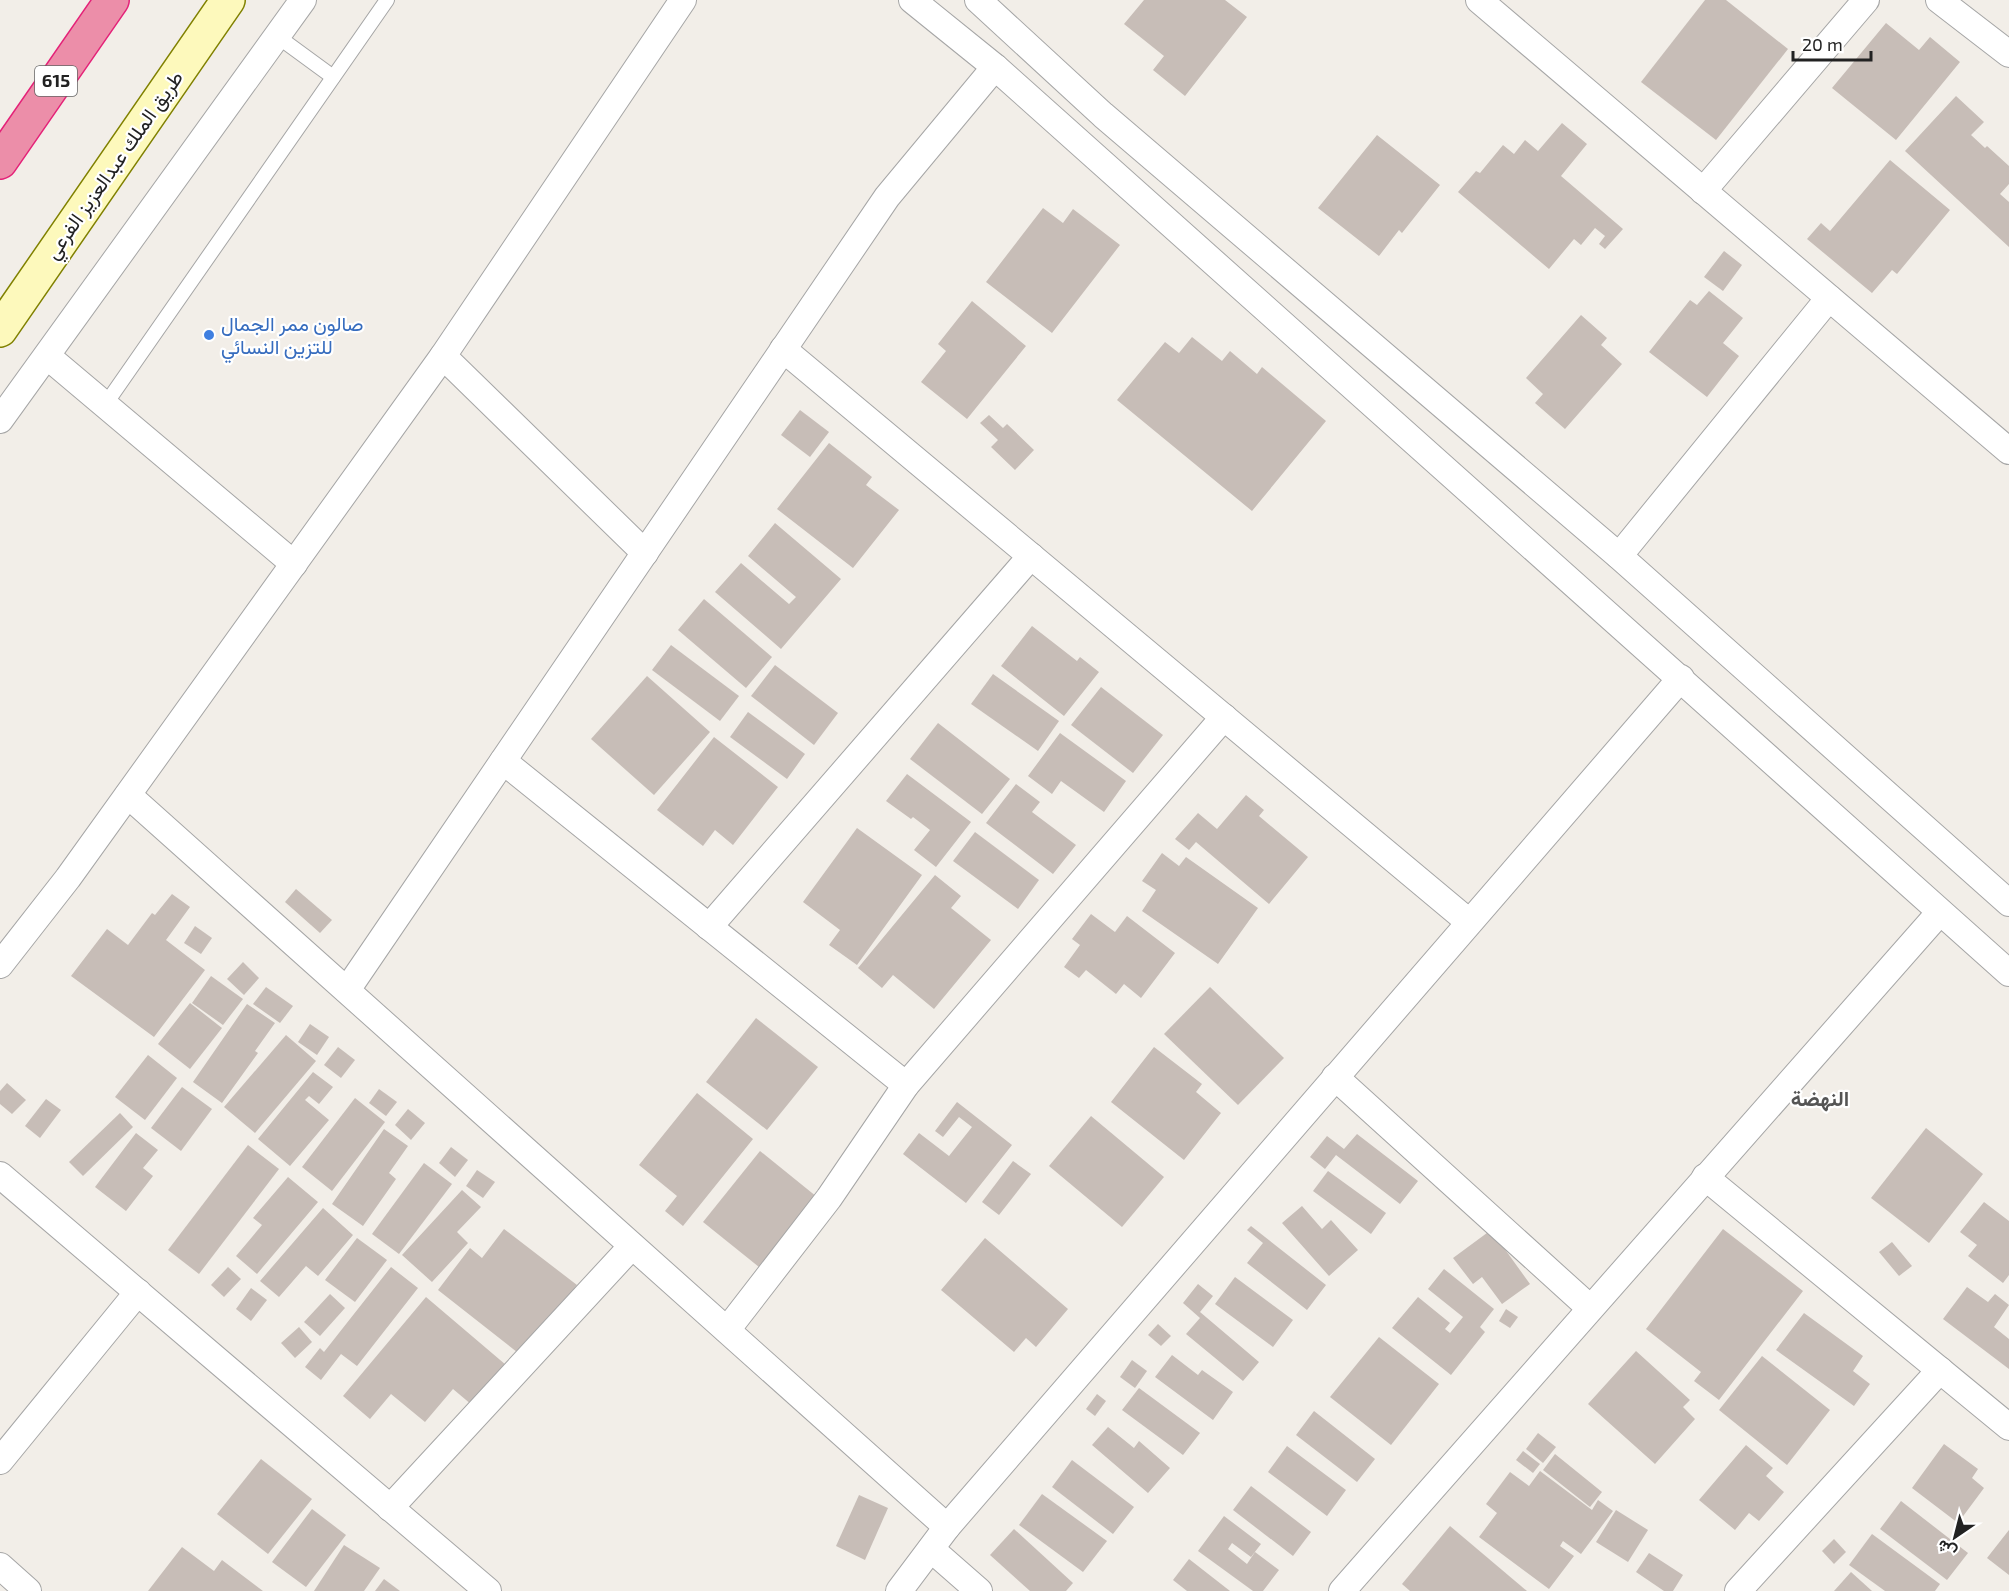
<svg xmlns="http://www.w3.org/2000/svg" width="2009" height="1591" viewBox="0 0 2009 1591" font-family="'Exo 2',Vazirmatn,sans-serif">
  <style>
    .building { fill: #c7bdb7 }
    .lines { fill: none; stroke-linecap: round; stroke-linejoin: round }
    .lane-casing { stroke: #a6a6a6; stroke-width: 16 }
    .street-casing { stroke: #a6a6a6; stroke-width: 28 }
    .secondary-casing { stroke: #808100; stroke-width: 36 }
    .highway-casing { stroke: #e42278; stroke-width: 36 }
    .lane { stroke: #fff; stroke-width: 14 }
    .street { stroke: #fff; stroke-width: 26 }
    .secondary { stroke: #fdf9bc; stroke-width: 33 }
    .highway { stroke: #ec8ea9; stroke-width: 33 }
    .shop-dot { fill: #3f7fe0; stroke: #fff; stroke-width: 2 }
    .labels { text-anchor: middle; stroke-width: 4.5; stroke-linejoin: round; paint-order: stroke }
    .shield { fill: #fff; stroke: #646464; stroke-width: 1.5 }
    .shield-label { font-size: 18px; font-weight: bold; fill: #222 }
    .street-label { font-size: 20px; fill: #222; stroke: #fff }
    .shop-label { font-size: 20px; fill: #366cbe; stroke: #fff; text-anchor: start }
    .neighbourhood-label { font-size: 21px; font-weight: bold; fill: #555; stroke: #fff }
  </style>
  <rect width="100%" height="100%" fill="#f2eee8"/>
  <g class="building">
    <path d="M1144,0h81l22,17 -62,79 -32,-26 11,-14 -40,-32z"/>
    <path d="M1705,0h21l62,49 -72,91 -75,-58z"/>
    <path d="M1886,23l33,27 11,-13 30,25 -64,78 -64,-52z"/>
    <path d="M1956,96l28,26 -13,13 14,13 2,-2 22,20v18l-9,10 9,8v45l-104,-96z"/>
    <path d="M1562,123l25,21 -26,32 62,53 -18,20 -6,-5 6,-8 -10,-8 -14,17 -7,-6 -25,30 -91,-77 18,-21 4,2 23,-28 11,9 11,-14 13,11z"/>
    <path d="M1377,135l63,50 -38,48 -3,-3 -20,26 -61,-48z"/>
    <path d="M1890,160l60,50 -53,64 -5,-4 -20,23 -65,-54 14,-16 9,8z"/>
    <path d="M1043,208l20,15 10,-14 47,36 -68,88 -66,-51z"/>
    <path d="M1724,251l18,14 -19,26 -19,-14z"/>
    <path d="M1709,291l34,27 -20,25 16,13 -32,41 -58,-45 41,-52 7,5z"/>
    <path d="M972,301l54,45 -59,73 -46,-37 25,-31 -8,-7z"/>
    <path d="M1581,315l26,23 -6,7 21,19 -57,65 -30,-26 8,-9 -17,-16z"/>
    <path d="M1192,337l30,24 8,-10 27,23 5,-7 64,54 -74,90 -135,-111 48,-58 14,11z"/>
    <path d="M800,410l29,22 -19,25 -29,-22z"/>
    <path d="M989,415l14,13 4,-4 27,26 -19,20 -24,-23 7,-7 -18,-17z"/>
    <path d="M829,443l43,34 -6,8 33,25 -46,58 -76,-59z"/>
    <path d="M775,523l66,56 -60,70 -66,-57 26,-29 48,41 7,-7 -48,-41z"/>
    <path d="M704,599l68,58 -26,31 -68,-58z"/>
    <path d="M1032,626l45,35 3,-4 19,15 -35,44 -63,-50z"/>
    <path d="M671,645l68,51 -19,25 -68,-51z"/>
    <path d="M775,665l63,48 -24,32 -63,-49z"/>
    <path d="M993,674l66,47 -21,30 -67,-47z"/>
    <path d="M647,676l63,56 -56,63 -63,-56z"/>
    <path d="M1101,687l62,48 -30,38 -62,-48z"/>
    <path d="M748,712l57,42 -18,25 -57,-42z"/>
    <path d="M938,723l72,56 -28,35 -72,-55z"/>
    <path d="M1060,733l66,48 -22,31 -43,-31 -9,13 -24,-18z"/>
    <path d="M714,737l64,50 -45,58 -18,-15 -12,16 -46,-36z"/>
    <path d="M907,774l64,48 -35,45 -22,-17 16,-20 -17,-13 -2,2 -25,-18z"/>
    <path d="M1016,784l24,18 -8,10 44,33 -23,29 -67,-51z"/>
    <path d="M1246,795l18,15 -5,6 49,41 -39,47 -73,-62 -7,8 -14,-11 23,-26 19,16z"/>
    <path d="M857,828l65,47 -65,90 -28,-20 11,-15 -37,-28z"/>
    <path d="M975,832l64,48 -21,29 -65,-48z"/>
    <path d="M1162,853l17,13 7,-9 72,51 -40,56 -76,-53 14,-21 -14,-9z"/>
    <path d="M935,875l26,21 -10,12 40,32 -57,69 -41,-34 -11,13 -24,-20z"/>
    <path d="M296,889l36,31 -12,13 -35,-31z"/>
    <path d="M172,894l18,13 -24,33 39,30 -51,67 -83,-61 36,-47 21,16 24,-32 3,2z"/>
    <path d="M1091,914l24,18 12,-16 48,37 -34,45 -17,-14 -8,10 -30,-24 -7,8 -15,-11 16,-22 -8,-6z"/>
    <path d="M195,926l17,12 -11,16 -17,-11z"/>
    <path d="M243,962l16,16 -15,17 -17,-16z"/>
    <path d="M211,976l32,23 -20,26 -31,-22z"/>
    <path d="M266,987l27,19 -13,17 -27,-19z"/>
    <path d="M1210,987l74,71 -46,47 -74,-71z"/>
    <path d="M190,1003l32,25 -32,41 -32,-25z"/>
    <path d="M247,1004l28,19 -20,28 3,2 -36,50 -29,-21z"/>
    <path d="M756,1018l62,49 -51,63 -61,-48z"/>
    <path d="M310,1024l19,13 -12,18 -19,-13z"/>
    <path d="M286,1035l30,26 -61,72 -31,-26z"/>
    <path d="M338,1047l17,13 -14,18 -17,-13z"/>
    <path d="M1154,1047l48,37 -6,8 25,21 -37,47 -73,-58z"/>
    <path d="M148,1055l29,23 -32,42 -30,-23z"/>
    <path d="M313,1072l20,15 -14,17 -10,-8 -4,4 24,20 -39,46 -32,-27z"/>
    <path d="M7,1083l19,17 -14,14 -12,-10v-13z"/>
    <path d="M182,1087l30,22 -31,42 -30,-23z"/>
    <path d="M379,1089l18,13 -11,14 -17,-13z"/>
    <path d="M697,1093l56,46 -70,87 -18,-15 12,-15 -38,-31z"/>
    <path d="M355,1098l30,24 -53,69 -30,-24z"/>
    <path d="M46,1099l15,11 -21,28 -15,-12z"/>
    <path d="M957,1102l55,43 -46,58 -63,-49 16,-21 30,23 23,-29 -13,-10 -16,20 -8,-6z"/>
    <path d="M408,1109l17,14 -14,17 -16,-15z"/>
    <path d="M120,1113l13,14 -50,49 -14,-14z"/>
    <path d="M1091,1116l73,61 -42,50 -73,-61z"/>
    <path d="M1926,1128l57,46 -54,69 -58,-45z"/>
    <path d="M384,1129l24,17 -19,27 7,6 -33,47 -31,-22z"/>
    <path d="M136,1133l22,17 -15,18 10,8 -27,35 -31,-24z"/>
    <path d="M1357,1134l61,47 -18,23 -64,-49 -11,14 -15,-12 17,-21 17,13z"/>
    <path d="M248,1145l31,24 -80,105 -31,-24z"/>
    <path d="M451,1147l17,13 -13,17 -16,-14z"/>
    <path d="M760,1151l57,46 -58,70 -56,-45z"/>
    <path d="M1013,1161l18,13 -32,41 -17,-13z"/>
    <path d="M424,1163l28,21 -53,70 -27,-20z"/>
    <path d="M477,1170l18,12 -12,16 -17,-12z"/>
    <path d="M1328,1171l58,42 -15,21 -58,-43z"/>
    <path d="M288,1177l30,25 -61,72 -21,-18 26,-31 -9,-7z"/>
    <path d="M462,1190l19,17 -24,25 11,11 -36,39 -30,-27z"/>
    <path d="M1984,1202l25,19v54l-6,8 -35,-27 9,-11 -17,-13z"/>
    <path d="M1302,1206l20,23 9,-9 27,30 -29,26 -47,-53z"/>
    <path d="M323,1208l30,27 -35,41 -12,-10 -27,31 -19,-16z"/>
    <path d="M1251,1226l75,59 -19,25 -60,-47 16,-20 -16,-13z"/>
    <path d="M504,1229l73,56 -55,71 -84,-66 32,-42 12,10z"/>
    <path d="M1723,1229l80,62 -84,109 -25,-19 7,-9 -55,-43z"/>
    <path d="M1491,1230l39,54 -28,20 -20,-27 -9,7 -20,-26z"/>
    <path d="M357,1238l30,22 -32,42 -30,-22z"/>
    <path d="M985,1238l83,71 -32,38 -10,-9 -12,14 -73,-62z"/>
    <path d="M1892,1242l20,24 -13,10 -20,-24z"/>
    <path d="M228,1267l13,12 -17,18 -13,-12z"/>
    <path d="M391,1267l27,21 -61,78 -16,-12 -20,26 -16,-13 15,-19 4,4z"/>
    <path d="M1444,1269l50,40 -14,18 5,5 -34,43 -59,-47 26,-31 32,26 -5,6 5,4 13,-16 -35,-28z"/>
    <path d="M1235,1277l58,43 -20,27 -58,-43z"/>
    <path d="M1198,1284l15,12 -13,16 59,50 -16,19 -57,-47 14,-16 -17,-15z"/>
    <path d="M1967,1287l21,15 7,-8 14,11 -15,22 15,12v30l-66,-50z"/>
    <path d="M251,1288l16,12 -16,21 -15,-12z"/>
    <path d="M330,1294l15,14 -25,28 -16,-14z"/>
    <path d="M426,1297l80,68 -34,40 -19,-16 -28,33 -34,-28 -21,25 -27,-23z"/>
    <path d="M1506,1309l12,8 -8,11 -11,-7z"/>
    <path d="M1804,1313l59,43 -10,15 17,13 -16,22 -78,-56z"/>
    <path d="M1158,1324l13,12 -10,10 -13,-11z"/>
    <path d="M299,1327l13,15 -17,16 -14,-15z"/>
    <path d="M1379,1337l60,47 -48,61 -61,-48z"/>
    <path d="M1636,1351l54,49 -7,7 12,12 -40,45 -67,-60z"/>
    <path d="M1172,1355l26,20 4,-5 31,22 -20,28 -58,-43z"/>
    <path d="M1762,1356l68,54 -43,55 -68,-55z"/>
    <path d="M1132,1360l15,11 -12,17 -15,-11z"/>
    <path d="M1139,1388l61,45 -17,22 -61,-45z"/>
    <path d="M1097,1394l9,7 -11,15 -9,-7z"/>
    <path d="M1314,1411l61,48 -18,23 -61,-47z"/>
    <path d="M1108,1427l26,21 5,-7 31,27 -22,25 -56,-48z"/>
    <path d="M1538,1433l18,14 -13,16 -17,-14z"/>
    <path d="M1944,1444l34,25 -6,9 12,10 -26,35 -46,-35z"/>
    <path d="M1746,1445l27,23 -7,8 18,16 -25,29 -10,-8 -14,17 -36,-30z"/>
    <path d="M1287,1446l59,44 -19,26 -59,-44z"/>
    <path d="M1523,1451l17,13 -7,9 -17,-13z"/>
    <path d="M1555,1454l47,38 -12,15 -47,-37z"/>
    <path d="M261,1459l51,40 -44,55 -51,-40z"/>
    <path d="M1072,1460l62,47 -21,27 -61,-47z"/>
    <path d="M1540,1471l52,39 6,-10 15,11 -32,43 -18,-13 -3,5 14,10 -25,33 -70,-52 18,-24 -11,-9 24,-32 19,14z"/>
    <path d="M1251,1486l60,46 -18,24 -60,-46z"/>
    <path d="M1042,1494l65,47 -24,31 -64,-47z"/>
    <path d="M859,1495l29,13 -23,52 -29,-14z"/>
    <path d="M1901,1501l67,52 -21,27 -67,-51z"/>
    <path d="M312,1509l34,26 -40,52 -34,-25z"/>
    <path d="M1616,1510l32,20 -20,32 -32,-20z"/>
    <path d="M1224,1516l37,28 -10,13 -19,-14 -4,6 19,15 8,-12 24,18 -16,21h-10l-55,-40z"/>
    <path d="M1450,1526l77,65h-117l-8,-7z"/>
    <path d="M1014,1529l59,54 -7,8h-36l-40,-36z"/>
    <path d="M2009,1530v45l-22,-17z"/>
    <path d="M1872,1534l68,50 -5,7h-50l-36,-26z"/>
    <path d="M1834,1539l12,13 -12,12 -12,-13z"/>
    <path d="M344,1545l36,23 -16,23h-50z"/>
    <path d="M182,1547l32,24 8,-11 41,31h-115z"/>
    <path d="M1649,1553l34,22 -10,16h-9l-28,-19z"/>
    <path d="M1189,1559l41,32h-43l-14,-11z"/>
    <path d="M1851,1572l21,19h-38z"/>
    <path d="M384,1579l16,12h-25z"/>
  </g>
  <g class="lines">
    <g class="lane-casing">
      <g id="lane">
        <path d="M277,36l56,41"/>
        <path d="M105,405l282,-405"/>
      </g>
    </g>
    <g class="street-casing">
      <g id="street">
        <path d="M912,0l83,67 1014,906"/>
        <path d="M978,0l125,115 516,441 390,347"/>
        <path d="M1479,0l530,451"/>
        <path d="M1939,0l70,54"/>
        <path d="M1703,191l163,-191"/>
        <path d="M783,349l686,573"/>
        <path d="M47,356l247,208"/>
        <path d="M443,356l202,197"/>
        <path d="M0,420l303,-420"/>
        <path d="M1619,556l210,-258"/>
        <path d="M503,761l403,324"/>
        <path d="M128,795l819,732"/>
        <path d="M709,927l322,-371"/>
        <path d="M0,965l68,-87 375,-522 240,-356"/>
        <path d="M347,990l540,-793 108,-130"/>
        <path d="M1335,1077l255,231"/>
        <path d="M0,1175l488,416"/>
        <path d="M1705,1177l304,250"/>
        <path d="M727,1330l102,-132 77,-113 318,-368"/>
        <path d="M0,1461l138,-169"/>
        <path d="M390,1508l242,-262"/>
        <path d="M931,1549l48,42"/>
        <path d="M0,1566l28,25"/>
        <path d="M899,1591l48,-64 734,-849"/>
        <path d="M1342,1591l598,-679"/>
        <path d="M1738,1591l202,-221"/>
      </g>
    </g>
    <g class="secondary-casing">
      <path id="secondary" d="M0,330l228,-330"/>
    </g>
    <g class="highway-casing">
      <path id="highway" d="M0,162l112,-162"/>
    </g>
    <use href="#lane" class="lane"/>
    <use href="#street" class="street"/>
    <use href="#secondary" class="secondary"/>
    <use href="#highway" class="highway"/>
  </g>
  <circle class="shop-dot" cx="209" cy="335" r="6"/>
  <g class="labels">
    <rect class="shield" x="35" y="66" width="42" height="30" rx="4.5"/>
    <g class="shield-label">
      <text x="56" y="87">615</text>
    </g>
    <g class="street-label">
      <text transform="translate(114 165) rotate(-55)" y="7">طريق الملك عبدالعزيز الفرعي</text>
    </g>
    <g class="shop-label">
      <text x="221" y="331">صالون ممر الجمال<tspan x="221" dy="23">للتزين النسائي</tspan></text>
    </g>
    <g class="neighbourhood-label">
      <text x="1820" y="1106">النهضة</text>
    </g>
  </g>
  <g transform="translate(1955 1537) rotate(215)" stroke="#ffffff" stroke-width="4.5" paint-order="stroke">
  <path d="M0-4.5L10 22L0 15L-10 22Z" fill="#222222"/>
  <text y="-9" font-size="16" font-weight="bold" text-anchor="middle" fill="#222222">ش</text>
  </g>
  <path d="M1793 51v9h78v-9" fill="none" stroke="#222222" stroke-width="3"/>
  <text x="1802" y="51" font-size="18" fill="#222222" stroke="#ffffff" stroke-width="4.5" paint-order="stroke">20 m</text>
</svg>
